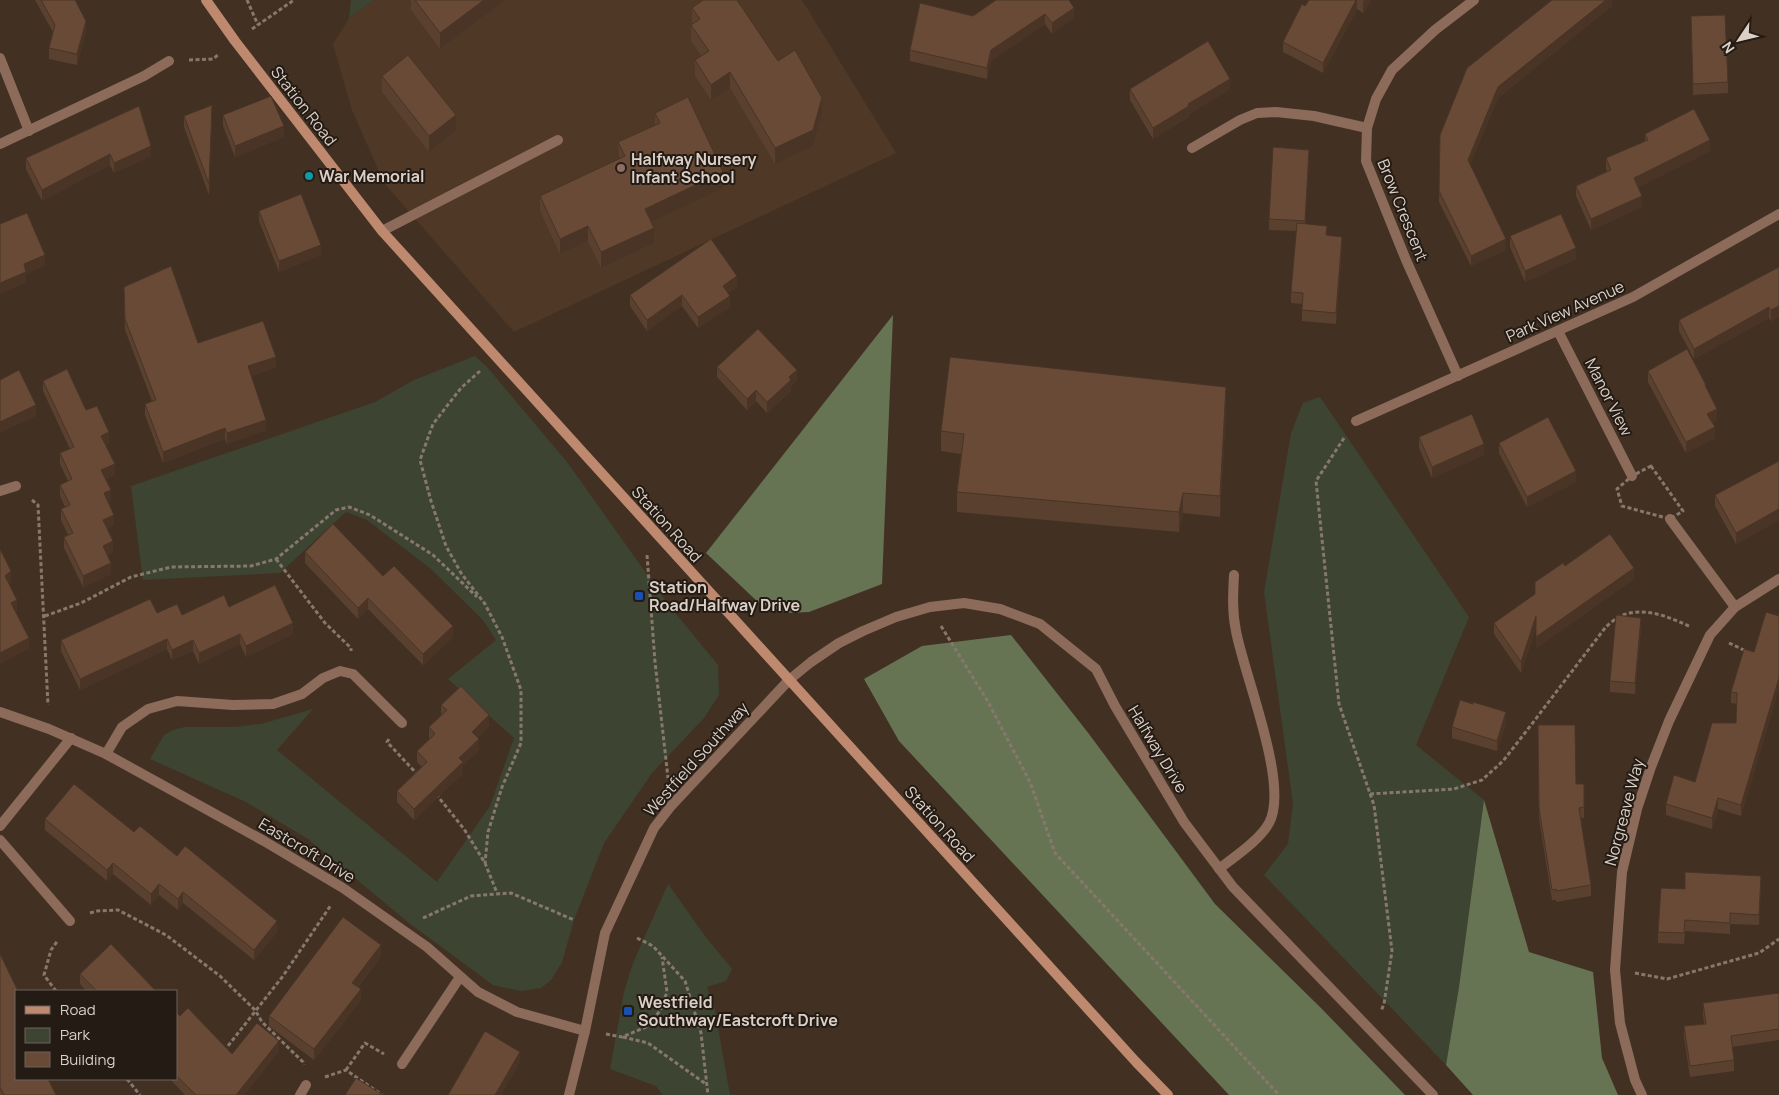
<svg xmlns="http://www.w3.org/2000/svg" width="1779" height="1095" viewBox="0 0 1779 1095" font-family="Manrope,sans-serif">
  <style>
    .built { fill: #4f3825 }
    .green { fill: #3d4432 }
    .forest { fill: #677453 }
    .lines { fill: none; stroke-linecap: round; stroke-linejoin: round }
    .path { stroke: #87786d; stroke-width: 3; stroke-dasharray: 4 2.5; stroke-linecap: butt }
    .service { stroke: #8d6b5a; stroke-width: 10 }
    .minor { stroke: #8d6b5a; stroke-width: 10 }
    .secondary { stroke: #be896e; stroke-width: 10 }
    .wall { fill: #59402f }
    .shaded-wall { fill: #493426 }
    .building { fill: #684a37; stroke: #493426 }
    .education-dot { fill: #8d6e63; stroke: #231b14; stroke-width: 2 }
    .culture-dot { fill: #0f9aa8; stroke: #231b14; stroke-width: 2 }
    .transit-dot { fill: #1a4fb4; stroke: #231b14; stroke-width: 2 }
    .labels { text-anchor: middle; stroke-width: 4; stroke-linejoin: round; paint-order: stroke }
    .street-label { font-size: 16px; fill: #dbd0c7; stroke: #231b14 }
    .poi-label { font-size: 16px; font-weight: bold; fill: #dbd0c7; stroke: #231b14; text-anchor: start }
  </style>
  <rect width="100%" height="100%" fill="#423123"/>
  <path class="built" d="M374,0h428l94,153 -382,179 -130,-149 -32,-73 -19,-66 16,-26z"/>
  <g class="green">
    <path d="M351,0h23l-25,18z"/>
    <path d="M475,356l12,11 80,95 101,142 50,61 1,30 -15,23 -52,55 -48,70 -30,77 -12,42 -11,18 -10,8 -20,3 -28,-6 -84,-62 -101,-84 -62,-37 -96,-43 14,-24 9,-5 12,-3h50l26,-3 52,-15 -36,41 160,132 53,-76 24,-68 -66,-59 48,-39 -13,-20 -52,-51 -64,-49 -21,-8 -66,61 -137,7 -12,-94 244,-84 39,-22z"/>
    <path d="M1320,397l149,220 -53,128 68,55 -25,187 -13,78 -182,-190 24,-31 5,-40 -29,-212 27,-159 12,-30z"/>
    <path d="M668,884l37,52 27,33 -6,12 -19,6 7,18 16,90h-67l-7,-9 -46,-17 14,-77 9,-29z"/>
  </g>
  <g class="forest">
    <path d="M893,315l-11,269 -73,28 -22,1 -28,-10 -53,-50z"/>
    <path d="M1011,635l78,99 126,170 107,105 83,86h-176l-330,-354 -35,-62 58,-33z"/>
    <path d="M1484,800l45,152 64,20 9,86 16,37h-145l-27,-30 13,-78z"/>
  </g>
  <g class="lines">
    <g class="path">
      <path d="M247,0l11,25"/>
      <path d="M252,29l42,-29"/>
      <path d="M189,60l24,-1 6,-5"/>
      <path d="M480,371l-19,17 -28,36 -13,36 11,41 15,45 15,27 24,31 17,33 19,53v53l-19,44 -14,45 -3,31"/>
      <path d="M1344,438l-28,43 23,223 35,101 18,146 -8,53 -3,7"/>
      <path d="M1651,466l32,45 -13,8 -48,-13 -5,-17 15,-13z"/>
      <path d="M32,500l6,5 10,200"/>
      <path d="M647,555l8,107 13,116"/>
      <path d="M276,559l49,64 26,25v3"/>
      <path d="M45,616l36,-13 50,-26 40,-10 80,-1 25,-7 60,-49 13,-3 21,8 63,40 44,42"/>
      <path d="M941,626l46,74 43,82 25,71 224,242"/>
      <path d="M1729,643l17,8"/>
      <path d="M389,739l-2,3 31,33"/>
      <path d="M436,794l28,35 21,34 12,30"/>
      <path d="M1370,794l84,-5 28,-9 21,-19 25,-32 77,-101c4,-4 10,-9 15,-12 25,-10 49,1 71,11"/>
      <path d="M90,913l7,-2 21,-1 48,25 54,41 35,34 7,12 41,40 1,3"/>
      <path d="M423,918l48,-22 40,-3 63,27"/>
      <path d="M637,938l16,8 32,35 16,52 7,62"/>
      <path d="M1635,973l32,6 92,-26 20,-14"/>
      <path d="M56,991l-12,-16 7,-25 7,-10"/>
      <path d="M606,1034l16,3 24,-10 14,-16 7,-19 -5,-35"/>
      <path d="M623,1037l25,6 58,41"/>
      <path d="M224,1051l59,-75 48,-71"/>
      <path d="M346,1070l19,-27 19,11"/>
      <path d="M325,1077l21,-7 36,25"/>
      <path d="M127,1079l13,16"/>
    </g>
    <g class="service">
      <path d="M0,58l29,73"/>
      <path d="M1192,148l48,-28 17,-7 19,-1 38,4 53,12"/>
      <path d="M382,231l176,-91"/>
      <path d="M1670,519l65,88"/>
      <path d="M1219,869c15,-12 41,-29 50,-46 21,-38 -25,-148 -33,-192 -4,-19 -3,-37 -2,-56"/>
      <path d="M402,1064l58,-87"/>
    </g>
    <g class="minor">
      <path d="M0,144l144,-68 25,-15"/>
      <path d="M1558,331l74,145"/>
      <path d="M1458,376l-52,-116 -40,-99 1,-33 9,-29 16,-29 43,-40 39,-30"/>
      <path d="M1356,421l277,-124 146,-83"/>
      <path d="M0,491l16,-5"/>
      <path d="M0,712l49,17 57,25 158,87 79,47 84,59 51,45 39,20 68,19"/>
      <path d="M106,754l16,-27 26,-18 29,-8 56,4 40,-1 29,-10 21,-16 17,-7 13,3 49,49"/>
      <path d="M0,826l71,-88"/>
      <path d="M0,840l70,81"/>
      <path d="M300,1095l6,-10"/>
      <path d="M569,1095l16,-64 20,-98 49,-105 17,-22 118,-126 22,-18 28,-19 24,-12 33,-14 34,-10 34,-4 36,6 40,15 56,45 19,37 69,116 49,65 200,208"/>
      <path d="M1642,1095l-7,-15 -15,-57 -5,-53 7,-98 15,-63 14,-42 18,-46 41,-86 25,-28 44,-28"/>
    </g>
    <path class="secondary" d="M206,0l29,41 147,190 754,831 32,33"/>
  </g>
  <g class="wall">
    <path d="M35,0h40l11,32 -9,33 -28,-6v-11l4,-16z"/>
    <path d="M411,0h94l-65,49 -29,-39z"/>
    <path d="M996,0l78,18 -22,16 -7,-10 -54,37 -4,18 -77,-18v-11l63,-34z"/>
    <path d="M1309,0h62l-8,13 -6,-4 -34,64 -40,-21v-10z"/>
    <path d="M1612,0v6l-114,92 -28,67 36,85 -35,16 -32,-64 1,-67z"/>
    <path d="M692,8l86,53 44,53 -9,32 -38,18 -45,-76 -19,12 -16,-24v-16l6,-4 -10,-15v-16l1,-1z"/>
    <path d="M1691,27l37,55v11l-35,2z"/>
    <path d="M382,76l74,55 -27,21 -47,-60z"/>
    <path d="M1130,89h100l-41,25v3l-36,22 -23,-39z"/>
    <path d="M139,106l12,50 -37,17 -4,-8 -68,36 -16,-32v-11z"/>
    <path d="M655,113l68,75 -72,34 3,21 -53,25 -13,-27 -28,13 -20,-43v-15l79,-37 -1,-17 37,-17z"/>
    <path d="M212,115l-3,80 -25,-68v-11z"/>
    <path d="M223,115l61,22 -49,20 -12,-31z"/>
    <path d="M1645,134l65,17 -72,36 4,20 -51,23 -15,-34v-10l31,-15 -1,-2v-11l39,-17z"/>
    <path d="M1309,160l-4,64 22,11 15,12 -6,77 -34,-3v-17l-11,-1v-11l6,-61 -28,-1v-11z"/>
    <path d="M259,211l62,44 -42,17 -20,-51z"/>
    <path d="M1510,236l66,23 -51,23 -15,-35z"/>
    <path d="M1779,267v50l-8,4 -2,-3 -75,41 -15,-28v-11z"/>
    <path d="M124,287l74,56 78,24 -25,9 15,54 -39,14 -2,-5 -62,24 -18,-48v-11l7,-3 -27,-71z"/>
    <path d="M737,287l-9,6 2,14 -32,21 -16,-22 -35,25 -17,-25v-11z"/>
    <path d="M717,367l80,14 -6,5v5l-24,22 -11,-12 -9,9 -30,-33z"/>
    <path d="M1648,371l58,17 11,32 -5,2 3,16 -29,15 -38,-71z"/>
    <path d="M43,381l43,29 23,33 -4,2 10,30 -10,4 6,22 -3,1 6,23 -7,4 6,23 -6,3 4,19 -28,13 -19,-39v-11l4,-2 -7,-15v-11l4,-2 -5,-11v-11l8,-4 -8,-17v-11l10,-4 -27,-58z"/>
    <path d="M1226,407l-6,110 -37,-4 -4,19 -222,-20v-20l4,-38 -20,-3v-20z"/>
    <path d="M1419,437l65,18 -52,23 -13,-30z"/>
    <path d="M1499,443l77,39 -49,25 -28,-54z"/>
    <path d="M1779,461v59l-43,24 -21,-38v-11z"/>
    <path d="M305,552l78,24 70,61 -30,28 -55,-56 -10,10 -53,-56z"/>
    <path d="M1565,566l69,13 -98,69v-21l-15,46 -27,-39v-11l41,-29z"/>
    <path d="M229,607l64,27 -47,23 -6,-13 -41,20 -6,-13 -21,9 -5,-11 -87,41 -19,-39v-11l96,-27 25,2z"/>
    <path d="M1779,616v72l-38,128 -23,-7 -6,20 -46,-14v-11l29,-22 41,-59 1,-19 -6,-1v-11l23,-40z"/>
    <path d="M1641,628l-6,66 -25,-2v-11z"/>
    <path d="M441,705l48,21 -12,12 2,12 -16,15v8l-49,47 -17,-18v-11l25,-24 -5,-5v-11l13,-12 -1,-1v-11l12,-11z"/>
    <path d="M1506,723l-9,28 -45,-13v-11z"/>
    <path d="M1538,725l38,59h8v34h-4l11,67v11l-35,6v-2h-4l-13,-82z"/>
    <path d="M45,819l89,13 43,24 100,76 -23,28 -71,-57 -5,7 -19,-15 -8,10 -38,-31 -6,7 -62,-51z"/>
    <path d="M1761,887l-2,38 -29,-1v10l-45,-3 -1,13 -26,-1v-11l27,-43z"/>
    <path d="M0,954l16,125 40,16h-56z"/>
    <path d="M381,956l-23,31 3,13 -47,60 -45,-34v-10z"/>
    <path d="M80,974l76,17h-70l-6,-7z"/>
    <path d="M1779,993v47l-47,7 2,13v11l-44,6 -6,-40v-11l20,-2 -1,-10v-11z"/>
    <path d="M176,1012l4,4 52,38 47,-3 -35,44h-59l-15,-16h6z"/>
  </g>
  <g class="shaded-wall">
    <path d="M484,0h21l-65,49v-16z"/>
    <path d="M1356,0h1v9l-34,64v-10z"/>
    <path d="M1364,0h7l-8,13v-11z"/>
    <path d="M1606,0h6v6l-114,92 -30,73v-11l30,-73z"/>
    <path d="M1074,8v10l-22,16v-11z"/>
    <path d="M1045,14v10l-54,37 -4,18v-11l4,-18z"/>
    <path d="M86,21v11l-9,33v-11z"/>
    <path d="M730,72v16l-19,12v-15z"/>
    <path d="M1230,79v10l-41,25v3l-36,22v-11l35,-24z"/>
    <path d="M822,98v16l-9,32 -38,18v-16z"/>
    <path d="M212,105v10l-3,80v-11z"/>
    <path d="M456,115v16l-27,21v-16z"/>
    <path d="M284,126v11l-49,20v-11z"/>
    <path d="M1710,140v11l-76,38v-11z"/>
    <path d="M151,146v10l-37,17v-10z"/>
    <path d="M1309,150v10l-4,72v-11z"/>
    <path d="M110,154v11l-68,36v-11z"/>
    <path d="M723,172v16l-78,37v-16z"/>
    <path d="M1642,196v11l-51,23v-11z"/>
    <path d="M588,226v15l-28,13v-15z"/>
    <path d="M654,228v15l-53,25v-16z"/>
    <path d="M1342,237v10l-6,77v-11z"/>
    <path d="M1506,239v11l-35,16v-10z"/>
    <path d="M321,245v10l-42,17v-11z"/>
    <path d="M1576,248v11l-51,23v-11z"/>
    <path d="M45,255v11l-19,8v9l-26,11v-11l24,-19z"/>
    <path d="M737,276v11l-14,10v-11z"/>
    <path d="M682,295v11l-35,25v-11z"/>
    <path d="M730,296v11l-32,21v-11z"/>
    <path d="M1779,306v11l-8,4v-11z"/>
    <path d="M1769,307v11l-75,41v-10z"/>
    <path d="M276,357v10l-28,10v-11z"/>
    <path d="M797,370v11l-6,5v5l-24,22v-11l22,-25z"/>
    <path d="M1226,387v20l-6,110v-21z"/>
    <path d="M756,390v11l-9,9v-11z"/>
    <path d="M36,405v11l-36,17v-11z"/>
    <path d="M1717,409v11l-10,5v-11z"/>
    <path d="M266,420v10l-39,14v-11z"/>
    <path d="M1715,427v11l-29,15v-11z"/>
    <path d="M225,428v11l-62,24v-11z"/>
    <path d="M109,432v11l-8,4v-11z"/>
    <path d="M1484,444v11l-52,23v-11z"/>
    <path d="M115,464v11l-14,6v-11z"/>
    <path d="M1576,471v11l-49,25v-10z"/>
    <path d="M111,490v11l-7,3v-11z"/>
    <path d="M1183,493v20l-4,19v-20z"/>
    <path d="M1779,509v11l-43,24v-11z"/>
    <path d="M114,515v10l-11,6v-11z"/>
    <path d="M113,541v11l-10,4v-10z"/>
    <path d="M111,563v11l-28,13v-11z"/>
    <path d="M1634,568v11l-98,69v-11z"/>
    <path d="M11,571v11l-6,5v-11z"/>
    <path d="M368,598v11l-10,10v-11z"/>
    <path d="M17,600v11l-6,3v-11z"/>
    <path d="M1536,616v11l-15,46v-11z"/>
    <path d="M1641,618v10l-6,66v-11z"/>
    <path d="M293,623v11l-47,23v-11z"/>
    <path d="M453,626v11l-30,28v-11z"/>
    <path d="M240,634v10l-41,20v-11z"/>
    <path d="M29,638v11l-29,15v-11z"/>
    <path d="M167,639v10l-87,41v-11z"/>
    <path d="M193,640v11l-21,9v-10z"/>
    <path d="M1779,678v10l-38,128v-11z"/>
    <path d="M1506,712v11l-9,28v-10z"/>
    <path d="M489,715v11l-17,17v-11z"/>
    <path d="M479,739v11l-16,15v8l-49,47v-11l45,-51z"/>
    <path d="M1718,798v11l-6,20v-11z"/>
    <path d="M113,863v11l-6,7v-11z"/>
    <path d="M1761,876v11l-2,38v-10z"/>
    <path d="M159,884v11l-8,10v-11z"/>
    <path d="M183,892v11l-5,7v-11z"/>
    <path d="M277,921v11l-23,28v-10z"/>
    <path d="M381,945v11l-29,38v-11z"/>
    <path d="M361,989v11l-47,60v-11z"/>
    <path d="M279,1041v10l-35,44h-8z"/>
    <path d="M520,1052v11l-19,32h-6z"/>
  </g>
  <g class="building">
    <path d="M41,0h34l11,21 -9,33 -28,-6 6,-23z"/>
    <path d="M415,0h69l-44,33z"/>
    <path d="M703,0h34l41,61 17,-11 27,48 -9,32 -38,18 -45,-76 -19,13 -16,-25 14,-9 -18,-26 9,-6 -8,-11z"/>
    <path d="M996,0h73l5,8 -22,15 -7,-9 -54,36 -4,18 -77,-18 10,-47 53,13z"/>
    <path d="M1309,0h47l-33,63 -40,-21 19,-38 3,2z"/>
    <path d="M1552,0h54l-108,87 -30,73 38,79 -35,17 -32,-65 1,-56 27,-67z"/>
    <path d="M1725,15l3,67 -35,2 -2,-68z"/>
    <path d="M1208,41l22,38 -42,25 1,2 -36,22 -23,-39z"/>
    <path d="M408,55l48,60 -27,21 -47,-60z"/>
    <path d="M271,96l13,30 -49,20 -12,-31z"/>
    <path d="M688,97l35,75 -78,37 9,19 -53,24 -13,-26 -28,13 -20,-43 85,-40 -7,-14 42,-19 -5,-10z"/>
    <path d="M212,105l-3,79 -25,-68z"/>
    <path d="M139,106l12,40 -37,17 -4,-9 -68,36 -16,-32z"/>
    <path d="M1694,109l16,31 -76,38 8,18 -51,23 -15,-33 35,-16 -5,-12 42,-18 -3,-6z"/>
    <path d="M1273,147l36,3 -4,71 -36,-2z"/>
    <path d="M301,194l20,51 -42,16 -20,-50z"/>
    <path d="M27,213l18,42 -21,9 2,8 -26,11v-59z"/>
    <path d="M1561,214l15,34 -51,23 -15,-35z"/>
    <path d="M1297,223l30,3 -1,9 16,2 -6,76 -34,-3 1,-17 -12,-1z"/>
    <path d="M711,239l26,37 -14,10 7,10 -32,21 -16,-22 -35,25 -17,-25z"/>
    <path d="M171,266l27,77 65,-22 13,36 -28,9 18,54 -39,13 -2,-5 -62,24 -18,-48 11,-4 -31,-81 -1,-32z"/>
    <path d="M1779,267v39l-8,4 -2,-3 -75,42 -15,-29z"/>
    <path d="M758,329l39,41 -8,7 2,3 -24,22 -11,-12 -9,9 -30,-32z"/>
    <path d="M1687,349l19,36h-1l12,24 -10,5 8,13 -29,15 -38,-71z"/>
    <path d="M950,357l276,30 -6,109 -37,-3 -4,19 -222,-20 7,-58 -23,-3z"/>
    <path d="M67,369l19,41 11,-4 12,26 -8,4 14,28 -14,6 10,20 -7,3 10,22 -11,5 10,21 -10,5 8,17 -28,13 -19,-39 9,-4 -12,-24 9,-4 -10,-20 12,-6 -12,-26 14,-6 -31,-66z"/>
    <path d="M19,370l17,35 -36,17v-42z"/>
    <path d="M1472,414l12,30 -52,23 -13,-30z"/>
    <path d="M1548,417l28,54 -49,26 -28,-54z"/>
    <path d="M1779,461v48l-43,24 -21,-38z"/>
    <path d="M333,524l50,52 11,-10 59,60 -30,28 -55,-56 -10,10 -53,-56z"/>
    <path d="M1610,534l24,34 -98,69v-21l-15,46 -27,-39 41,-29v-12l28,-19 2,3z"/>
    <path d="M0,549l11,22 -6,5 12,24 -6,3 18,35 -29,15z"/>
    <path d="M275,585l18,38 -47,23 -6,-12 -41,19 -6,-13 -21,10 -5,-11 -87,40 -19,-39 89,-41 7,14 20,-9 5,11 42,-20 5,12z"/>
    <path d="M1766,612l13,4v62l-38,127 -23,-7 -6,20 -46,-14 8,-29 21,7 17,-59h24l1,-30 -6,-1 13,-43 10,3z"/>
    <path d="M1616,615l25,3 -6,65 -25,-2z"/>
    <path d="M461,686l28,29 -17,17 7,7 -20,19 4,4 -49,47 -17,-18 30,-29 -10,-11 18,-17 -6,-7 18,-17 -6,-5z"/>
    <path d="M1460,700l13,4v-2l33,10 -9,29 -45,-14z"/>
    <path d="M1538,725h37l1,59h8v23l-5,1 12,77 -35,6v-2l-4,1 -13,-82z"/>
    <path d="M74,784l60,48 6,-6 37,30 8,-10 92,75 -23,29 -71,-58 -5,7 -19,-15 -8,10 -38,-31 -6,7 -62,-51z"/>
    <path d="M1685,872l76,4 -2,39 -29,-2v10l-45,-3 -1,13 -26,-1 3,-44 24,1z"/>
    <path d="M343,917l38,28 -29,38 9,6 -47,60 -45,-33z"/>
    <path d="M111,944l45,47h-59l-17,-17z"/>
    <path d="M0,954l18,37h-2v88h32l8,16h-52l-4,-8z"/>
    <path d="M1779,993v36l-48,7 3,24 -44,6 -6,-40 22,-2 -3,-21z"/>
    <path d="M188,1008l44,46 25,-31 22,18 -43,54h-40l-20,-20v-63l4,4z"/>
    <path d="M485,1031l35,21 -25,43h-47z"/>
    <path d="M356,1078l27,17h-38z"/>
  </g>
  <circle class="education-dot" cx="621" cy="168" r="5"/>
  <circle class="culture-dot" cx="309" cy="176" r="5"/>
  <g class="transit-dot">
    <rect x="634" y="591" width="10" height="10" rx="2.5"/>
    <rect x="623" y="1006" width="10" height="10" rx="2.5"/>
  </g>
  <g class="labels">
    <g class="street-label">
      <text transform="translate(304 106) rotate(52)" y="6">Station Road</text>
      <text transform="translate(1403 210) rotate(68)" y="6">Brow Crescent</text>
      <text transform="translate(1565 311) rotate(-24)" y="6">Park View Avenue</text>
      <text transform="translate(1609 397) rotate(63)" y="6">Manor View</text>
      <text transform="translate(667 524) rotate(48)" y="6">Station Road</text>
      <text transform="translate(1158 749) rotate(59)" y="6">Halfway Drive</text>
      <text transform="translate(696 759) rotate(-48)" y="6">Westfield Southway</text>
      <text transform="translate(1624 812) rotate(-75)" y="6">Norgreave Way</text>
      <text transform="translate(940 824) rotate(48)" y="6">Station Road</text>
      <text transform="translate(307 850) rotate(31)" y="6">Eastcroft Drive</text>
    </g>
    <g class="poi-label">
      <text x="631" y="165">Halfway Nursery<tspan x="631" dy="18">Infant School</tspan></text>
      <text x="319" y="182">War Memorial</text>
      <text x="649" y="593">Station<tspan x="649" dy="18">Road/Halfway Drive</tspan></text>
      <text x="638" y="1008">Westfield<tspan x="638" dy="18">Southway/Eastcroft Drive</tspan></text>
    </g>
  </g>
  <rect x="15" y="990" width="162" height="90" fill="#231b14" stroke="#6d635c"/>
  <rect x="25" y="1006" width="25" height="8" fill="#be896e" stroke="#6d635c"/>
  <text x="60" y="1015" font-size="15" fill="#dbd0c7">Road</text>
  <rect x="25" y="1028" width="25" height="15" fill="#3d4432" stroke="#6d635c"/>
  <text x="60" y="1040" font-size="15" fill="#dbd0c7">Park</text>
  <rect x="25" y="1052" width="25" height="15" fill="#684a37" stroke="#6d635c"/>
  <text x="60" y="1065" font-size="15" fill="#dbd0c7">Building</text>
  <g transform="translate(1739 40) rotate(235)" stroke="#231b14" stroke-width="4" paint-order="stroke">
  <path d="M0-4L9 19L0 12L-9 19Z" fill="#dbd0c7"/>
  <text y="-8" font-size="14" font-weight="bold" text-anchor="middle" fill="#dbd0c7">N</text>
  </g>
</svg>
